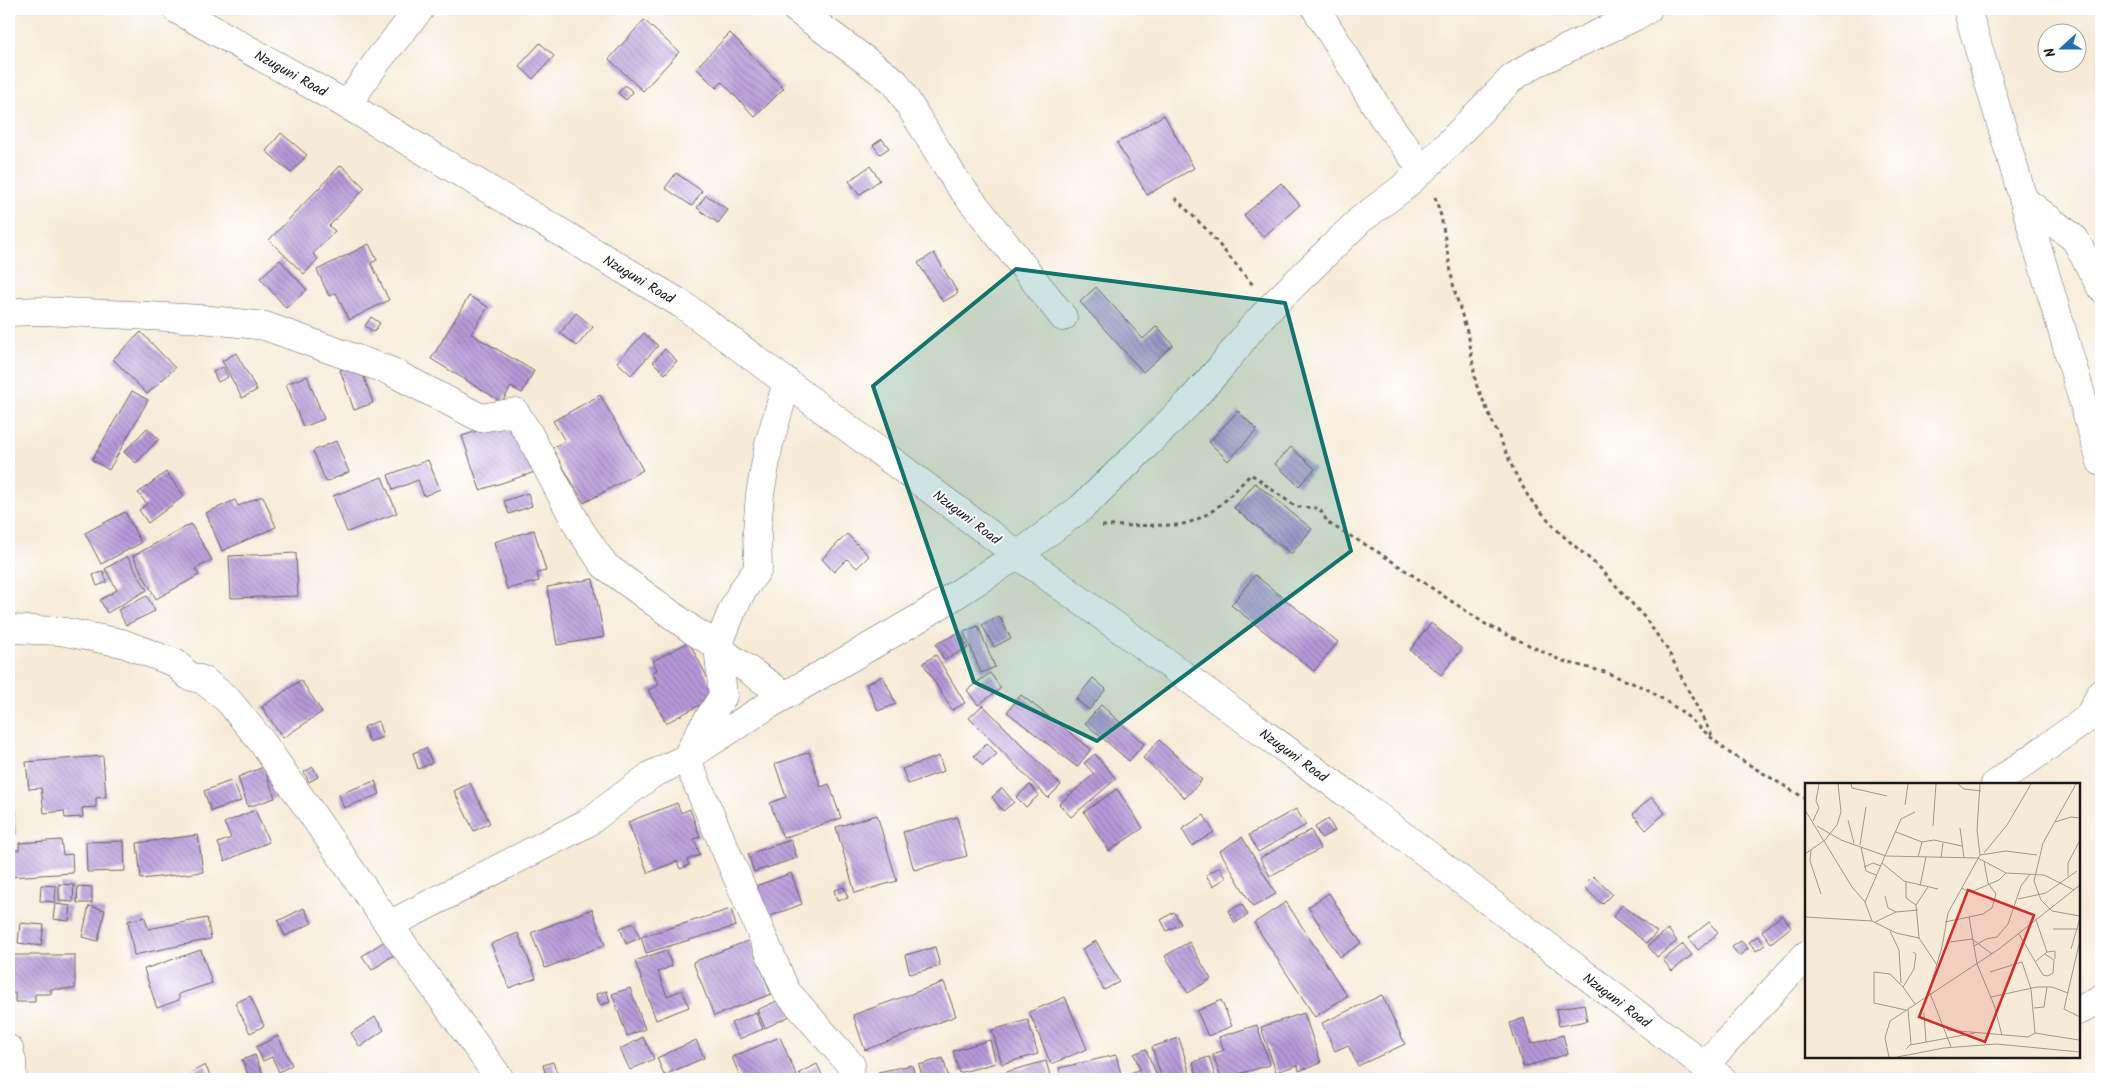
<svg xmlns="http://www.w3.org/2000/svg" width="2110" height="1088" viewBox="0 0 2110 1088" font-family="Kalam,sans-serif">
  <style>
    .building { fill: url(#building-back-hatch) }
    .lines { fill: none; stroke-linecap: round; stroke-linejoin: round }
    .minor-casing { stroke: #68645d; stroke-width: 29 }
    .path { stroke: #68645d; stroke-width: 3; stroke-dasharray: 4 4; stroke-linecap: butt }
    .minor { stroke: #fff; stroke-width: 28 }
    .marked { fill: #0f766e; fill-opacity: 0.2; stroke: #0f766e; stroke-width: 4; stroke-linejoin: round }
    .labels { text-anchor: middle; stroke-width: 4; stroke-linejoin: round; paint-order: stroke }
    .street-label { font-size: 14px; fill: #1c1c1c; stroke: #fff }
    .inset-road { fill: none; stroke: #9f988c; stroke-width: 1 }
    .view { fill: #d62828; fill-opacity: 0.15; stroke: #d62828; stroke-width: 2.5 }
    .inset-edge { fill: none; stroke: #1c1c1c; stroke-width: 2.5 }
  </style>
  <defs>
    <pattern id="building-back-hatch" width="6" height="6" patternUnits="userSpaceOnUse" patternTransform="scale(1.25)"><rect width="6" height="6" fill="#b69ad9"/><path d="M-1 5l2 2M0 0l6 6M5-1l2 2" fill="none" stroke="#937daf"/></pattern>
  </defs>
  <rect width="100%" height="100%" fill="#fff"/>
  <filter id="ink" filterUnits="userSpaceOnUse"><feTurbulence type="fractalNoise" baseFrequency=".02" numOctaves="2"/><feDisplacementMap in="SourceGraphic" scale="10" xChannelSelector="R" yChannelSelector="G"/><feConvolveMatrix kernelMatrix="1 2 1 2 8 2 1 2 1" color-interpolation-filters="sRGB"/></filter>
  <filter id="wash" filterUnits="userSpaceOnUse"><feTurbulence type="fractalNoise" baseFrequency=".0096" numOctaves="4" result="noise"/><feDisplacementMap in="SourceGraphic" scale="20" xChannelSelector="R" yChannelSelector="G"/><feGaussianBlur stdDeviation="1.12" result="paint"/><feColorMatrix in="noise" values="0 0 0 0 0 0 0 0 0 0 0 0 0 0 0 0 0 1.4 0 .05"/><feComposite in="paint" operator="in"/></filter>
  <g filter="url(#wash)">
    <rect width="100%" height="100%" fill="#f6ebd7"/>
    <g id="blocks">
      <g class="building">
        <path d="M644,20l35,32 -36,39 -34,-32z"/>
        <path d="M730,33l54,55 -29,29 -33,-35 -6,6 -20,-20z"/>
        <path d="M540,43l14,13 -21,23 -14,-13z"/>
        <path d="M625,85l8,7 -7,8 -8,-7z"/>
        <path d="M1164,115l30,53 -47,27 -30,-52z"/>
        <path d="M281,133l26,22 -16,18 -25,-22z"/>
        <path d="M882,139l7,9 -9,6 -7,-9z"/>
        <path d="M341,165l24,23 -36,38 6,5 -22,23 5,5 -14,15 -35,-34z"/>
        <path d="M870,166l10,14 -21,15 -10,-14z"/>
        <path d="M676,173l26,18 -10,15 -27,-18z"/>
        <path d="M1281,183l19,22 -37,32 -19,-22z"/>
        <path d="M706,195l22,15 -10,13 -21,-15z"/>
        <path d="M369,244l8,16 -6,3 18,37 -40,20 -13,-27 -7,3 -12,-26z"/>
        <path d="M934,253l24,40 -15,9 -25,-39z"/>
        <path d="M280,260l27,30 -21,18 -26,-30z"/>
        <path d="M1096,287l47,52 14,-13 16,19 -30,27 -63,-70z"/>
        <path d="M469,296l19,11 -17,27 63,37 -12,22 -11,-6 -9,15 -71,-43z"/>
        <path d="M576,313l17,14 -16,19 -17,-13z"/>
        <path d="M371,317l9,6 -6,9 -9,-6z"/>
        <path d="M141,332l34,36 -28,26 -34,-35z"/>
        <path d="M644,333l14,13 -27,29 -14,-13z"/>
        <path d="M665,349l12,12 -12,13 -12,-12z"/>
        <path d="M236,353l21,37 -15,8 -20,-37z"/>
        <path d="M359,363l14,40 -19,7 -14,-40z"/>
        <path d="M223,367l5,10 -10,5 -5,-10z"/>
        <path d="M307,376l17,43 -21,8 -17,-43z"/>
        <path d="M132,391l16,9 -39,70 -17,-10z"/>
        <path d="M600,395l43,75 -59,33 -32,-55 13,-7 -12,-20z"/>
        <path d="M1238,411l19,19 -29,31 -19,-19z"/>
        <path d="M517,418l18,54 -55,18 -18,-54z"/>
        <path d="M147,428l12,11 -23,24 -12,-11z"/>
        <path d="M336,441l13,31 -23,10 -13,-31z"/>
        <path d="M1291,447l24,22 -16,17 -24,-22z"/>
        <path d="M428,460l12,29 -16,7 -6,-16 -25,10 -5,-15z"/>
        <path d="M166,472l18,24 -36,27 -9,-13 8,-6 -9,-11z"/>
        <path d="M382,477l15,36 -50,19 -14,-36z"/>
        <path d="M1255,483l57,46 -21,25 -57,-46z"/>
        <path d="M528,493l4,13 -23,8 -5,-13z"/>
        <path d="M263,496l13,31 -54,24 -16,-38 29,-13 3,6z"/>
        <path d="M125,512l16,31 -40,21 -16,-31z"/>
        <path d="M191,524l21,36 -17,9 4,6 -43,24 -23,-43z"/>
        <path d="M534,530l12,41 -9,2 2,8 -32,8 -13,-47z"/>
        <path d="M847,534l22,22 -12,12 -10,-9 -13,13 -12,-13z"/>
        <path d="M296,553l2,43 -67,2 -2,-42z"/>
        <path d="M127,556l20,34 -40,23 -7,-13 17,-10 -12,-21z"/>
        <path d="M103,571l4,11 -10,4 -4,-11z"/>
        <path d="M1255,575l83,67 -24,29 -83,-66z"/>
        <path d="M593,579l11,58 -47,8 -10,-58z"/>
        <path d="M147,596l8,15 -29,14 -8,-15z"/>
        <path d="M999,616l12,22 -17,9 -12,-22z"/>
        <path d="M1431,623l31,26 -21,26 -31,-25z"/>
        <path d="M978,626l17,41 -14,6 -17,-41z"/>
        <path d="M960,632l8,16 -24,12 -8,-16z"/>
        <path d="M689,642l28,54 -51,27 -18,-33 11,-5 -7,-13 5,-2 -4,-9z"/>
        <path d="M936,655l29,48 -13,7 -29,-47z"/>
        <path d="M990,673l11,15 -23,17 -11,-15z"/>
        <path d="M883,676l13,28 -18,7 -12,-27z"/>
        <path d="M1093,678l13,11 -17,21 -13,-11z"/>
        <path d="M301,680l21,32 -39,26 -21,-31z"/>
        <path d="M1021,695l70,54 -14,18 -70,-55z"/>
        <path d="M983,705l78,80 -13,13 -79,-80z"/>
        <path d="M1101,705l43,39 -15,17 -44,-38z"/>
        <path d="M378,721l5,16 -14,5 -5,-15z"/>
        <path d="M1159,740l43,40 -17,18 -42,-40z"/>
        <path d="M987,743l10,11 -14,12 -9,-10z"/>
        <path d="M426,748l6,15 -14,6 -5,-16z"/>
        <path d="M809,752l12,35 8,-3 12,34 -58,20 -13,-35 16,-6 -11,-33z"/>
        <path d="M1095,754l21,25 -45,38 -12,-13 35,-30 -10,-11z"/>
        <path d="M103,756l3,41 -10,1v9l-14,1 1,9 -18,1 -1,-7 -20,2 -3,-25 -12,1 -3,-27z"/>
        <path d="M939,756l5,15 -36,13 -6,-15z"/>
        <path d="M264,767l11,31 -27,9 -10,-30z"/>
        <path d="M313,767l5,10 -9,5 -5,-10z"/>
        <path d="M233,780l8,21 -30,10 -7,-20z"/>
        <path d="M375,781l5,13 -36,14 -5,-14z"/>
        <path d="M470,783l20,40 -16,8 -20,-40z"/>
        <path d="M1030,785l9,10 -13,12 -10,-10z"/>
        <path d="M1002,788l12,14 -11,9 -11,-14z"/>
        <path d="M1117,789l26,39 -34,23 -25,-39z"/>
        <path d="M9,794h3l4,40 -7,1z"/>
        <path d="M1652,797l13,16 -19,17 -13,-16z"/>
        <path d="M677,803l4,10 9,-4 10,28 -6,2 6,16 -13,5 2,5 -9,4 -3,-8 -29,12 -20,-51z"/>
        <path d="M1296,809l10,16 -48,27 -9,-17z"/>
        <path d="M255,810l14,32 -44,19 -7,-18 13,-5 -7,-15z"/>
        <path d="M877,815l20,66 -42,12 -19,-66z"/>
        <path d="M1204,815l10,17 -22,14 -10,-17z"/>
        <path d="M957,817l10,39 -53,14 -11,-38z"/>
        <path d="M1328,819l7,12 -14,7 -6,-11z"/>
        <path d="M1311,830l9,19 -50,27 -10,-18z"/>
        <path d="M198,835l5,37 -62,7 -4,-36z"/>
        <path d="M1242,837l34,57 -23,13 -33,-56z"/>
        <path d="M61,840l2,15 9,-1 1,19 -64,4v-27h10v-7z"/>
        <path d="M791,840l6,18 -43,14 -6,-18z"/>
        <path d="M124,841l1,30 -38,1 -1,-30z"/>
        <path d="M1220,867l6,11 -13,8 -7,-11z"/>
        <path d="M791,873l11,31 -34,13 -12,-31z"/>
        <path d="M1593,876l19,18 -10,10 -19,-18z"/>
        <path d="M59,884l15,1 -1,17 -14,-1z"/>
        <path d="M41,885l15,1 -1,16 -15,-1z"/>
        <path d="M78,886l14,1v16h-15z"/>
        <path d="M844,887l4,11 -11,3 -3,-11z"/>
        <path d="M1329,893l32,50 -21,14 -32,-50z"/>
        <path d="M1286,902l61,94 -32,21 -61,-94z"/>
        <path d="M55,904l16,2 -2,15 -16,-2z"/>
        <path d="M1242,904l6,11 -13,8 -7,-12z"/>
        <path d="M1622,905l35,27 -10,11 -34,-26z"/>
        <path d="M89,906l16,4 -7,31 -16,-4z"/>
        <path d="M304,908l8,15 -27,13 -7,-15z"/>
        <path d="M592,909l13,36 -60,23 -14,-35z"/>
        <path d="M731,909l5,17 -90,27 -5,-16z"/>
        <path d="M1174,912l7,12 -14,7 -6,-11z"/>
        <path d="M1782,915l9,12 -20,16 -9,-12z"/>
        <path d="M145,917l3,12 59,-11 4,21 -77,16 -6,-34z"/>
        <path d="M1709,922l9,11 -20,17 -9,-12z"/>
        <path d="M20,923l24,2 -3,21 -23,-3z"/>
        <path d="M634,923l6,15 -14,6 -6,-16z"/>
        <path d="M1668,929l9,12 -20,16 -9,-11z"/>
        <path d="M518,933l18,45 -27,10 -18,-44z"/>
        <path d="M1758,936l7,9 -9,6 -7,-9z"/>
        <path d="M386,940l9,14 -23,16 -10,-14z"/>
        <path d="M750,940l21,54 -57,22 -21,-54z"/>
        <path d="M1096,941l23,41 -15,8 -22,-41z"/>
        <path d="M1741,941l7,8 -9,7 -7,-9z"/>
        <path d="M1189,942l22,37 -23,14 -23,-37z"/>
        <path d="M1683,944l9,11 -20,16 -9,-11z"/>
        <path d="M935,947l5,19 -30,8 -5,-19z"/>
        <path d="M201,950l11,33 -33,11v6l-22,8 -13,-39z"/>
        <path d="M666,950l6,16 -14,6 9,24 15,-6 7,17 -33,13 -21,-59z"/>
        <path d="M9,955h66v34h-24v5h-16v8h-20v-9h-6z"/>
        <path d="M944,982l12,34 -91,34 -12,-35z"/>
        <path d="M630,988l15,41 -18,7 -15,-42z"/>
        <path d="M607,991l3,11 -10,3 -4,-11z"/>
        <path d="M1382,995l23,49 -47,22 -10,-21 -13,6 -13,-28z"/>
        <path d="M250,996l14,30 -14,7 -15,-30z"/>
        <path d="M786,997l8,17 -29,14 -8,-18z"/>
        <path d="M1065,997l22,52 -36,15 -22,-52z"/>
        <path d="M1221,1000l11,26 -24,10 -11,-25z"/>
        <path d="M1584,1004l3,17 -28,5 -3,-17z"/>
        <path d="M756,1012l7,17 -24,10 -8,-16z"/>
        <path d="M1304,1013l17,50 -22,8 -1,-6 -22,7 -15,-45z"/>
        <path d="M375,1017l9,13 -24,17 -9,-14z"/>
        <path d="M1524,1018l7,26 32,-9 5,19 -45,13 -13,-44z"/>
        <path d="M1028,1020l10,34 -36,10 -10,-34z"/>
        <path d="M1257,1025l13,40 -49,14 -8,-25 11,-4 -5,-13z"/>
        <path d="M278,1036l14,29 -13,7 -7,-15 -9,4 -7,-14z"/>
        <path d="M643,1037l11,22 -24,11 -10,-21z"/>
        <path d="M780,1037l18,42h-57l-9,-22z"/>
        <path d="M1179,1038l12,39 -8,2h-21l-10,-32z"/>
        <path d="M696,1040l8,18 -40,17 -7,-17z"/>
        <path d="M990,1040l6,23 -37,10 -6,-22z"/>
        <path d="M1146,1049l12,30h-29l-1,-5 12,-5 -6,-15z"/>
        <path d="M255,1055l9,23 -3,1h-11l-8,-19z"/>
        <path d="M1116,1055l6,23 -7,1h-53l-3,-11z"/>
        <path d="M1209,1057l7,22h-18l-5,-17z"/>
        <path d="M943,1058l6,21h-26l-4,-14z"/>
        <path d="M1046,1061l5,18h-43l-2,-7z"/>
        <path d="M553,1062l4,11 -11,3 -3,-11z"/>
        <path d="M817,1064l7,15h-21l-4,-6z"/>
        <path d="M205,1065l6,12 -4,2h-23l-1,-2z"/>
        <path d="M912,1065l4,14h-36l-2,-7z"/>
        <path d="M1002,1072l2,7h-31z"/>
      </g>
    </g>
  </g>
  <g filter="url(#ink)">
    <use href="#blocks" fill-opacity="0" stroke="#68645d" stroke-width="1"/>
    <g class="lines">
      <g class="minor-casing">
        <g id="minor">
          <path d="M176,9l171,96 336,200 335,250 346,251 358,273"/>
          <path d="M796,9l99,73 61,99 107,136"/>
          <path d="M1316,9l67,108 39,52"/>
          <path d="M1967,9l134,453"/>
          <path d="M347,105l32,-46 41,-50"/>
          <path d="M2024,200l51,39 26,49"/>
          <path d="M9,312l32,-1 90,4 71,4 63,7 125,45 91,47 34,-6 14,22 50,94 25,37 91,67 23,14 13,12 54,37"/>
          <path d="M787,382l-18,62 -9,50 -3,37 1,38 -16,22 -10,20 -14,35 5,50 -22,34 -15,28 100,233 65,74"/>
          <path d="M9,629l51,2 62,12 53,20 14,13 14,4 25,20 34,42 127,183 111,154"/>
          <path d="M1995,784l93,-66 13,-25"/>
          <path d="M389,925l198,-102 64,-48 35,-17 81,-52 154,-89 97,-62 63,-47 48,-46 59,-58 33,-37 30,-38 24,-26 85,-83 40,-30 29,-26 83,-86 24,-15 98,-46 14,-8"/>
          <path d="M2079,1011l22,-13"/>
          <path d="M9,1049l3,12 1,18"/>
          <path d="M1704,1066l102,-111"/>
        </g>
      </g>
      <g class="path">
        <path d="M1435,197l6,19 13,73 15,49 7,46 39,89 14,25 31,35 41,36 44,49 22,31 45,87"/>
        <path d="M1175,198l31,31 47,56"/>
        <path d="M1102,526l76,-1c33,-6 50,-27 73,-51l45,33 23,1 9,15 50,29 109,73 75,36 43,11 42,17 34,22 47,41 78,47"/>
      </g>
      <use href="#minor" class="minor"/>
    </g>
  </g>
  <path class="marked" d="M1016,269l269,34 66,248 -254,190 -123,-59 -101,-296z"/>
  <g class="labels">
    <g class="street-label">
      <text transform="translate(291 73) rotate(29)" y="5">Nzuguni Road</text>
      <text transform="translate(639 279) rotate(31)" y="5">Nzuguni Road</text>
      <text transform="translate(967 517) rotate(37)" y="5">Nzuguni Road</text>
      <text transform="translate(1294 755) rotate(36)" y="5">Nzuguni Road</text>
      <text transform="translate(1617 1000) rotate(37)" y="5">Nzuguni Road</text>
    </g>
  </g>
  <g transform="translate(1805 783)">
    <rect width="275" height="275" fill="#f6ebd7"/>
    <path class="inset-road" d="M46,1l1,4 35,8M153,1l6,5 17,2M271,1l-33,59 -9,38 7,19 11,11 28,5M100,22l3,-21M0,27l47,77 13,15 7,19M43,37l6,23M8,38l6,-13 -3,-7 3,-17M250,39l16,-5 9,1M12,43l24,14 45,16 92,2 28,15 38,2 30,15M128,43l3,-42M155,45l4,30M91,49l26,10 12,-2 28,6M55,62l6,-38M56,64l5,24 10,4M6,67l-1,11 11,33M179,70l23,-28 24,-41M0,71l20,-14 12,-15 4,-13 -3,-28M175,72l26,-4 31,4M113,74l4,-15M136,75l2,-15M77,80l22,18 34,8M59,84l9,-4 8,3M263,93v-13l12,-23M101,98v17l10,7M115,103l6,-29M156,105l10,4 28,-12 7,-7M80,113l3,12 8,4 22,-2M213,116l28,-6 31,-22M60,119l36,-83 14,-7M0,134l67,4 24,12 23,5 18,27M164,134l8,47 17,41 8,30M231,137l11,32M70,139l21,-10M140,139l38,-8 9,-6 4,-14 -8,-11 -4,-22M248,146h25M85,148l9,19 2,33M214,151l24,41 5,1 5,-3 1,-13 -9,-6M114,155l-3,-33 12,-18M275,157l-16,69 16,8M145,159l22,-3 20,15M169,163l12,-7 11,-2 11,-13 13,-38 9,-12M266,166l9,-31M108,169l3,2 -2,15 -11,18 12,17M231,178l11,-9 8,-1v8M185,189l32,-10 9,27 4,44M98,204l-13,-13 -16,-2v31l32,7M125,210l21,54M123,211l14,-47 6,-34 32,-58 -3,-25 3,-46M186,214l46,-10h15l16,6M229,225l10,-1 3,-20M119,230l2,29M142,247l81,7 7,-4 44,7M105,262l65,-12M101,266l5,-5 -3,-35M84,274l-4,-19 5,-17 109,-72 81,-64M92,274l47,-9 52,-4 84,8"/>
    <path class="view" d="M163,107l66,25 -49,127 -66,-25z"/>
    <rect width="275" height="275" class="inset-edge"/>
  </g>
  <rect width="2110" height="1088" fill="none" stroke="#fff" stroke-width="30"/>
  <g transform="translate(2062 48) rotate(249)"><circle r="24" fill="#ffffff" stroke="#a4a4a4"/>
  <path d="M0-4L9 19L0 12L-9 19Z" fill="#1f6fb2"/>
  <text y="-8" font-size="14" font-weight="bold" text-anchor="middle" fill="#1c1c1c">N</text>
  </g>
</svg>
